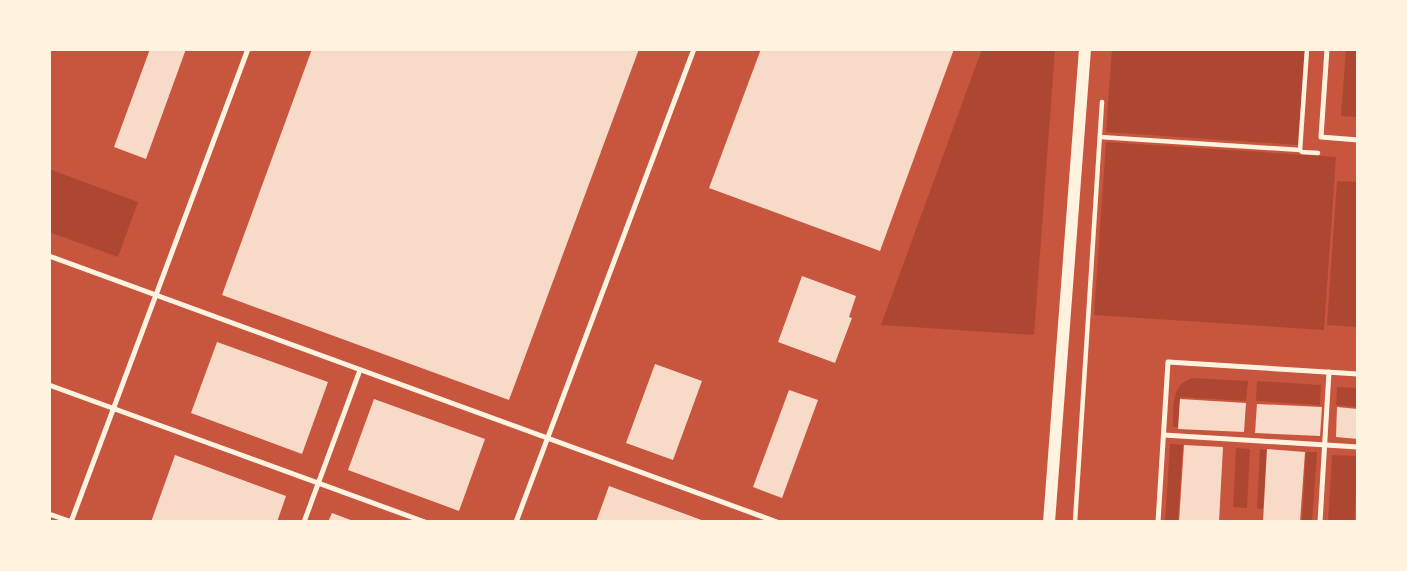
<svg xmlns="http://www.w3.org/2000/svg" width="1407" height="571" viewBox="0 0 1407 571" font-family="'Open Sans',sans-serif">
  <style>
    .green { fill: #ae4732 }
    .building { fill: #f7dbc8 }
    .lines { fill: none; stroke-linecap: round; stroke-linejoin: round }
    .path { stroke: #fff3e0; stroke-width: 4.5 }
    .service { stroke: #fff3e0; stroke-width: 5 }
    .tertiary { stroke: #fff3e0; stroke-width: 12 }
  </style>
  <rect width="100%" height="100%" fill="#c8553d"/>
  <g class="green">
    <path d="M982,49h73l-21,286 -153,-10z"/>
    <path d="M1112,49h193l-7,96 -192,-13z"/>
    <path d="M1346,49h12v68l-17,-1z"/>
    <path d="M1106,142l230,15 -12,173 -230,-15z"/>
    <path d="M49,169l89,33 -20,55 -69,-25z"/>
    <path d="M1337,181l21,1v145l-31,-2z"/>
    <path d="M1193,378l55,3 -2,20 -66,-4 -2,30h-5c1,-20 -3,-43 20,-49z"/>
    <path d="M1257,381l64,4 -1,20 -64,-4z"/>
    <path d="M1337,387l21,1v19l-22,-2z"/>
    <path d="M1170,444l13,1 -5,77h-13z"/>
    <path d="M1236,448l14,1 -3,59 -14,-1z"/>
    <path d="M1260,449l7,1 -4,59 -6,-1z"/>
    <path d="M1306,452h11l-5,70h-10z"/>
    <path d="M1332,455l26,1 -4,66h-26z"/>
  </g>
  <g class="building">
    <path d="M150,49h36l-40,110 -32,-12z"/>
    <path d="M312,49h327l-130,351 -287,-105z"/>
    <path d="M761,49h193l-74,202 -171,-63z"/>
    <path d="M802,276l54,20 -7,21 3,1 -17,45 -57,-21z"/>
    <path d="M217,342l111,40 -26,72 -111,-41z"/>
    <path d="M655,364l47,17 -29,79 -47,-17z"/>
    <path d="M789,390l29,10 -36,98 -29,-11z"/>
    <path d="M374,399l111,40 -26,72 -111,-41z"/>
    <path d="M1180,399l66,4 -2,29 -66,-3z"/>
    <path d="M1257,404l65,3 -2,29 -65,-3z"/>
    <path d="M1337,407l21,2v30l-22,-2z"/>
    <path d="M1184,445l39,2 -4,75h-40z"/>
    <path d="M1267,449l38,3 -5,70h-37z"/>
    <path d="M175,455l111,41 -9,26h-126z"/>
    <path d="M609,486l98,36h-111z"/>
    <path d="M332,513l24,9h-28z"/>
  </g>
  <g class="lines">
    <g class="path">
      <path d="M1100,137l200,13 2,2 16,1"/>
      <path d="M1300,150l7,-101"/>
      <path d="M1075,522l27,-420"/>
    </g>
    <g class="service">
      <path d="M1327,49l-6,88 37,3"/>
      <path d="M49,256l728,266"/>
      <path d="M49,385l376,137"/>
      <path d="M1164,435l194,12"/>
      <path d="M49,514l23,8"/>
      <path d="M71,522l177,-473"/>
      <path d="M304,522l56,-152"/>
      <path d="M516,522l178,-473"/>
      <path d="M1158,522l10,-160 190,12"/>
      <path d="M1320,522l9,-150"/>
    </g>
    <path class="tertiary" d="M1049,522l36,-473"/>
  </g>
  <rect width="1407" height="571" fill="none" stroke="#fff3e0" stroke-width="102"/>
</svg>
